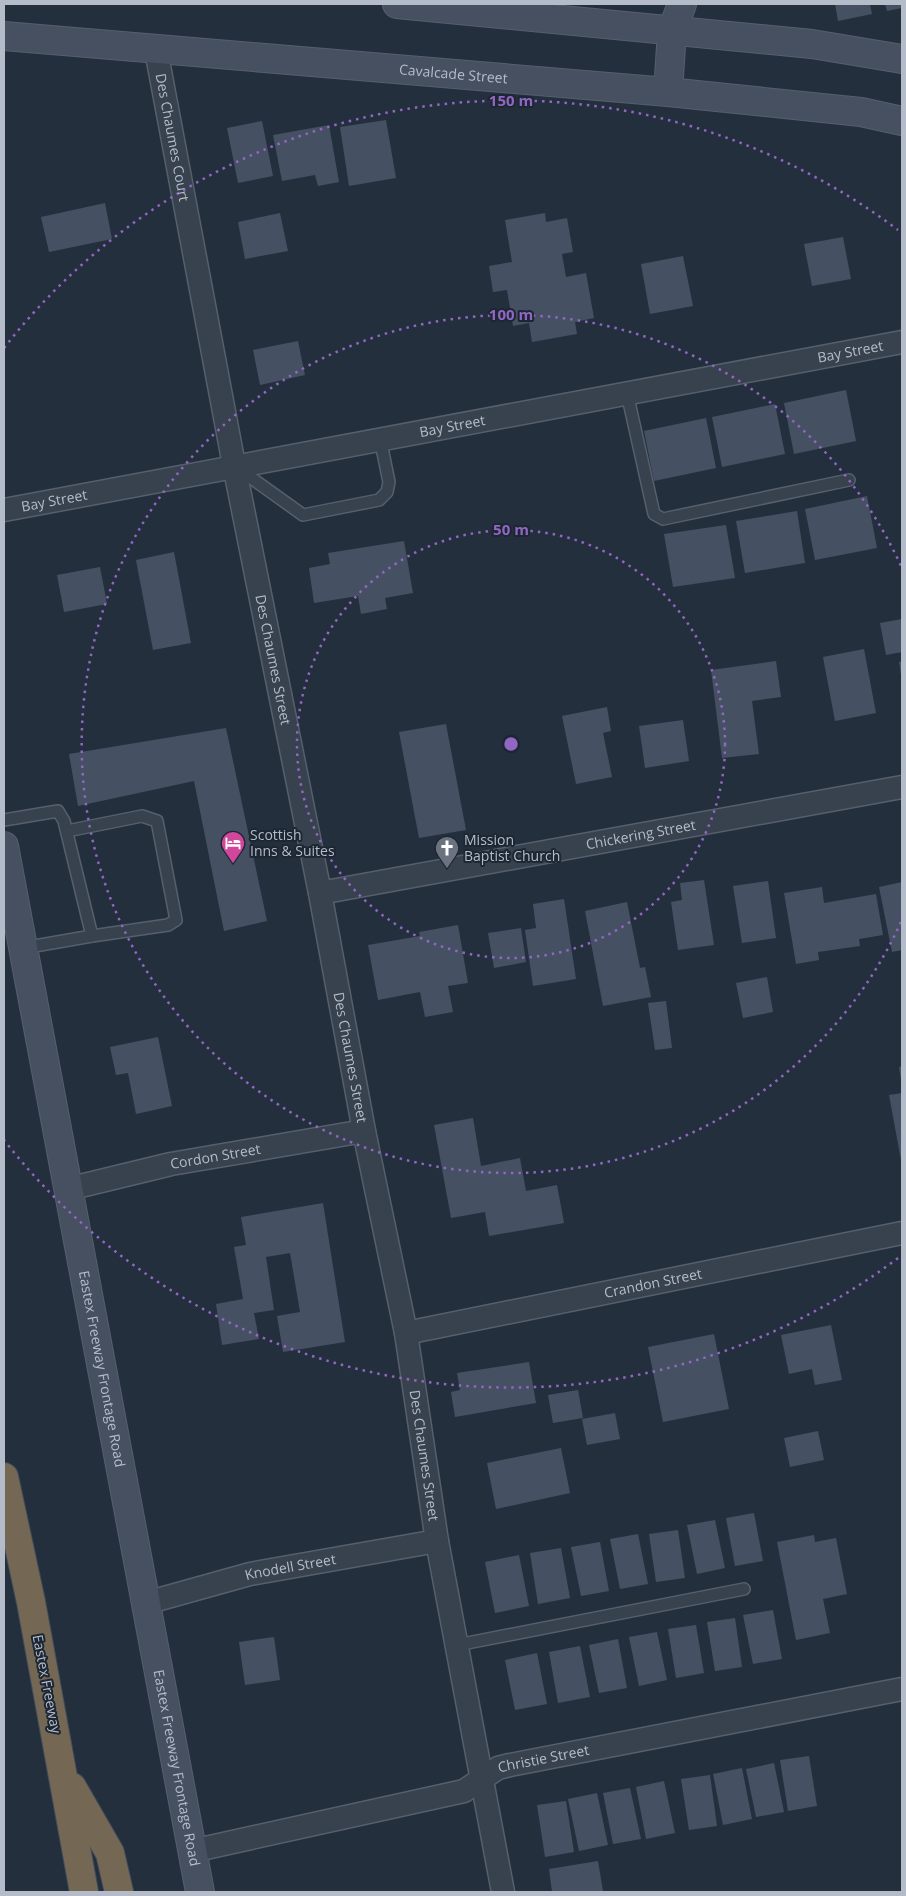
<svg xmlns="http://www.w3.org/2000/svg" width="906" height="1896" viewBox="0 0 906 1896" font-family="'Open Sans',sans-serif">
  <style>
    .building { fill: #455162 }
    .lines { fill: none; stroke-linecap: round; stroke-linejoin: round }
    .lane-casing { stroke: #565f6c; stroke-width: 14 }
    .street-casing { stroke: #565f6c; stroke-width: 25 }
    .secondary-casing { stroke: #565f6c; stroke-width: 30 }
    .highway-casing { stroke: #434c59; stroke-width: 30 }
    .lane { stroke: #38414e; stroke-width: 11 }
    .street { stroke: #38414e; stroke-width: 22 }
    .secondary { stroke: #465061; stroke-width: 28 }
    .highway { stroke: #746855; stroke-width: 28 }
    .ring { fill: none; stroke: #9266c3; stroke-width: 2.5; stroke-dasharray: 2.5 5 }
    .labels { text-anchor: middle; stroke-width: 4; stroke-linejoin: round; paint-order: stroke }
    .street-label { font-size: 14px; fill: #b4bcc9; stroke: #1d2633 }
    .poi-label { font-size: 14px; fill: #b4bcc9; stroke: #1d2633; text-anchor: start }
    .centre { fill: #9266c3; stroke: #1d2633; stroke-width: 2.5 }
    .ring-label { font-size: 15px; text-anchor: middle; font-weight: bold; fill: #9266c3; stroke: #1d2633; stroke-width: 4; stroke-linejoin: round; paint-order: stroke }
  </style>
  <rect width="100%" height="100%" fill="#242f3e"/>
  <g class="building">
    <path d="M835,4h35l2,10 -34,7z"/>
    <path d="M885,4h17v4l-15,3z"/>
    <path d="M386,120l10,58 -47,8 -9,-59z"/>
    <path d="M262,121l11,55 -35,7 -11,-55z"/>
    <path d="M329,125l10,57 -21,4 -3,-11 -33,6 -9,-46z"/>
    <path d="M105,203l7,36 -63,13 -8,-35z"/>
    <path d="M280,213l8,38 -43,8 -7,-37z"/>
    <path d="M545,213l1,9 21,-4 6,34 -11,2 4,23 20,-4 8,45 -19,4 2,12 -45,8 -3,-19 -16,3 -6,-36 -14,2 -4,-26 23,-4 -7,-42z"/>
    <path d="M843,237l8,42 -39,7 -8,-42z"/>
    <path d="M683,256l10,50 -43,8 -9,-50z"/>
    <path d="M298,341l7,34 -45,10 -7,-35z"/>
    <path d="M846,390l10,51 -62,13 -10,-51z"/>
    <path d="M775,404l10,50 -63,13 -10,-50z"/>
    <path d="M706,418l10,50 -62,13 -10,-50z"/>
    <path d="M867,496l10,52 -62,12 -10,-51z"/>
    <path d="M797,511l8,52 -60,10 -9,-52z"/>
    <path d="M726,525l9,53 -62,9 -9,-53z"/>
    <path d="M404,541l9,52 -28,5 2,11 -26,5 -3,-18 -44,7 -5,-35 21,-4 -2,-11z"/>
    <path d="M174,552l17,91 -38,7 -17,-90z"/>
    <path d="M100,567l7,37 -43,8 -7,-37z"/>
    <path d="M902,619v33l-16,3 -6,-32z"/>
    <path d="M864,649l12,64 -41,8 -12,-64z"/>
    <path d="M776,661l5,36 -29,4 7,53 -37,4 -11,-88z"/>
    <path d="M902,661v14h-1l-2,-13z"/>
    <path d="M607,707l4,24 -8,2 9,44 -36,7 -14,-68z"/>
    <path d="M683,720l6,41 -44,7 -6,-42z"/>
    <path d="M446,724l20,106 -47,8 -20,-106z"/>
    <path d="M226,728l41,193 -43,10 -30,-150 -116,25 -9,-52z"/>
    <path d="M704,880l10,65 -36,5 -7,-48 11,-2 -2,-17z"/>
    <path d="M768,881l8,57 -34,5 -9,-57z"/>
    <path d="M902,882v68l-10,2 -13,-65z"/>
    <path d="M822,887l2,16 52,-9 7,41 -24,4 1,7 -42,6 1,8 -23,4 -12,-71z"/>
    <path d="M564,899l12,80 -43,7 -8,-56 11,-2 -3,-24z"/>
    <path d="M627,902l13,66 5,-1 6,30 -48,9 -18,-95z"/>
    <path d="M458,925l10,58 -20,3 5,26 -28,5 -5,-25 -42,8 -10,-55 52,-9 -1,-4z"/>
    <path d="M521,928l5,34 -32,6 -6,-35z"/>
    <path d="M767,977l6,35 -30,6 -7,-35z"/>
    <path d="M666,1001l6,47 -17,2 -7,-47z"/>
    <path d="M158,1037l14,69 -36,8 -8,-41 -12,2 -6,-28z"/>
    <path d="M902,1066v14h-1l-2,-13z"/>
    <path d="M902,1093v67h-1l-12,-65z"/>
    <path d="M473,1118l8,48 39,-8 6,33 31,-6 7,38 -75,13 -4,-24 -34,6 -17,-93z"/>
    <path d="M323,1203l22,139 -62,10 -6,-36 23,-4 -10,-59 -24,4 8,53 -20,3 5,26 -37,6 -6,-41 27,-5 -9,-52 12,-2 -5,-28z"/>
    <path d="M831,1325l11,55 -27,5 -3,-16 -23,5 -8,-39z"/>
    <path d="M714,1334l15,75 -66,13 -15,-75z"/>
    <path d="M529,1362l7,41 -81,14 -4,-25 9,-2 -3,-17z"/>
    <path d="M578,1390l5,28 -30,5 -5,-28z"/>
    <path d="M615,1413l5,26 -33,6 -5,-26z"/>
    <path d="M818,1431l6,29 -34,7 -6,-29z"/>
    <path d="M561,1448l9,45 -74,16 -9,-46z"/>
    <path d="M754,1513l9,48 -28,5 -9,-48z"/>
    <path d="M715,1520l10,48 -28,6 -10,-49z"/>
    <path d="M678,1530l7,48 -29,4 -7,-48z"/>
    <path d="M638,1534l10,50 -28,5 -10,-50z"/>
    <path d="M814,1535l1,7 21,-4 11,56 -24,5 7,34 -34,7 -19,-98z"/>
    <path d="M600,1542l9,49 -28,5 -10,-49z"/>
    <path d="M561,1548l9,50 -32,6 -8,-51z"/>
    <path d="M519,1555l10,51 -34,7 -10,-51z"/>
    <path d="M773,1610l9,49 -29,5 -10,-49z"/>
    <path d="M735,1618l7,49 -27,4 -8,-49z"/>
    <path d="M696,1625l8,48 -28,5 -8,-49z"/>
    <path d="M657,1632l10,48 -28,6 -10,-49z"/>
    <path d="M274,1637l6,43 -35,5 -6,-43z"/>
    <path d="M618,1639l9,49 -28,5 -10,-48z"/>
    <path d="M580,1646l10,51 -32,6 -9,-51z"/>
    <path d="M537,1653l10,51 -32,6 -10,-50z"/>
    <path d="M809,1756l8,50 -29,5 -8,-51z"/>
    <path d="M774,1763l10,49 -28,5 -10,-48z"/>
    <path d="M742,1768l10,51 -29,6 -10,-51z"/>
    <path d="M710,1775l7,51 -28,4 -8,-51z"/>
    <path d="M664,1781l11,52 -29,6 -10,-52z"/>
    <path d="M630,1788l11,51 -28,5 -10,-51z"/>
    <path d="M597,1793l11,52 -29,6 -11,-52z"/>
    <path d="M566,1801l8,51 -29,5 -8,-52z"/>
    <path d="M598,1861l5,30 -51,1 -3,-23z"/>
  </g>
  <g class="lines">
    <g class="lane-casing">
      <g id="lane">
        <path d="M627,393l27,121 9,5 186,-39"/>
        <path d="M236,467l67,48 76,-15 8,-8 2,-10 -9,-44"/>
        <path d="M4,820l54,-9 6,10 28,115 -69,12"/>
        <path d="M67,831l75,-15 15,5 19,99 -8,5 -76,11"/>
        <path d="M457,1645l287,-56"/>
      </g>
    </g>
    <g class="street-casing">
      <g id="street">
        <path id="s1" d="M156,50l78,415 86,428 44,238 42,202 31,208 66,351"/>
        <path id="s2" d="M4,510l898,-168"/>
        <path id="s3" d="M320,893l582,-106"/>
        <path id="s4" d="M68,1189l103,-25 193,-33"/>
        <path id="s5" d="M406,1333l496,-100"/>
        <path id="s6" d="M146,1603l104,-29 187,-33"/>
        <path id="s7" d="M192,1851l272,-60 34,-23 12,-3 392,-76"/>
      </g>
    </g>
    <g class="secondary-casing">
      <g id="secondary">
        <path d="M397,4l415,40 90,15"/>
        <path id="s8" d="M4,36l664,56 193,20 41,9"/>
        <path d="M668,92l4,-61 10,-27"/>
        <path id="s9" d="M4,846l196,1046"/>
      </g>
    </g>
    <g class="highway-casing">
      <g id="highway">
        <path d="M4,1477l27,125 53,290"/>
        <path d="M72,1787l38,66 9,39"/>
      </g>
    </g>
    <use href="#lane" class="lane"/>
    <use href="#street" class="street"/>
    <use href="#secondary" class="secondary"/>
    <use href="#highway" class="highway"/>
  </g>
  <g class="ring">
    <circle cx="511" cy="744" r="214"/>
    <path d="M901 922A429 429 0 1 1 901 566"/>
    <path d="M898 1258A643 643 0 0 1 4 1140M4 348A643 643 0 0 1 898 230"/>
  </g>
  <defs>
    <g id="hotel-pin" transform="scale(1.25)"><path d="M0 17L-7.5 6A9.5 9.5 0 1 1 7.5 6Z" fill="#d1479c" stroke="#1d2633"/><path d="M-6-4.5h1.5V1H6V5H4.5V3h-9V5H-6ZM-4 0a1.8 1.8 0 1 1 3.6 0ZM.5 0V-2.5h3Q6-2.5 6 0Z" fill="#fff"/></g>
    <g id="church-pin" transform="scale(1.25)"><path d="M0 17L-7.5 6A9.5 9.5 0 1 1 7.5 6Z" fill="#6b7280" stroke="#1d2633"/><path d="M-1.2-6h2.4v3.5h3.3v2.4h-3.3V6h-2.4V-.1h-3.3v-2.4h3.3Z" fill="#fff"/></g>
  </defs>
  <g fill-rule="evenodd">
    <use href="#hotel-pin" x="233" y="843"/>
    <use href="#church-pin" x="447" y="848"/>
  </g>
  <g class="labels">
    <g class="street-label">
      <text dy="5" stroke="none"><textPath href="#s8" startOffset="451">Cavalcade Street</textPath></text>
      <text dy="5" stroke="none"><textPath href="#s1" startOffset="89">Des Chaumes Court</textPath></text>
      <text dy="5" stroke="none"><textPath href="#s2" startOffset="861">Bay Street</textPath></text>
      <text dy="5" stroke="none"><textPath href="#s2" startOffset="456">Bay Street</textPath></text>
      <text dy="5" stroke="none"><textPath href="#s2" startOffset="51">Bay Street</textPath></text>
      <text dy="5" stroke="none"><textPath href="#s1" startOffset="621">Des Chaumes Street</textPath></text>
      <text dy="5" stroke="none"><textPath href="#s3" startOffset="326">Chickering Street</textPath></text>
      <text dy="5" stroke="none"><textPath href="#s1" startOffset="1026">Des Chaumes Street</textPath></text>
      <text dy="5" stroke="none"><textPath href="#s4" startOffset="151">Cordon Street</textPath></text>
      <text dy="5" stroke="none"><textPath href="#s5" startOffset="252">Crandon Street</textPath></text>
      <text dy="5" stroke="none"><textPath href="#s9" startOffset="532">Eastex Freeway Frontage Road</textPath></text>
      <text dy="5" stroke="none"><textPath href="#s1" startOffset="1431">Des Chaumes Street</textPath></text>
      <text dy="5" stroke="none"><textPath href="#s6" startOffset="149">Knodell Street</textPath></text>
      <text transform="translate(47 1684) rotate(79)" y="5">Eastex Freeway</text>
      <text dy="5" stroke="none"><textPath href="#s7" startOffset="366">Christie Street</textPath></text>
      <text dy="5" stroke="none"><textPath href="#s9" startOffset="938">Eastex Freeway Frontage Road</textPath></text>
    </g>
    <g class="poi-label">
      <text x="250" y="840">Scottish<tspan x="250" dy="16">Inns &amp; Suites</tspan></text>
      <text x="464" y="845">Mission<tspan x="464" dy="16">Baptist Church</tspan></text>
    </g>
  </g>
  <circle cx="511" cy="744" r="8" class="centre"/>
  <g class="ring-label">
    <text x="511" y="106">150 m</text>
    <text x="511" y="320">100 m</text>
    <text x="511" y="535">50 m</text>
  </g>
  <rect width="906" height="1896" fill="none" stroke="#b4bcc9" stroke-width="10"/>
</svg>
